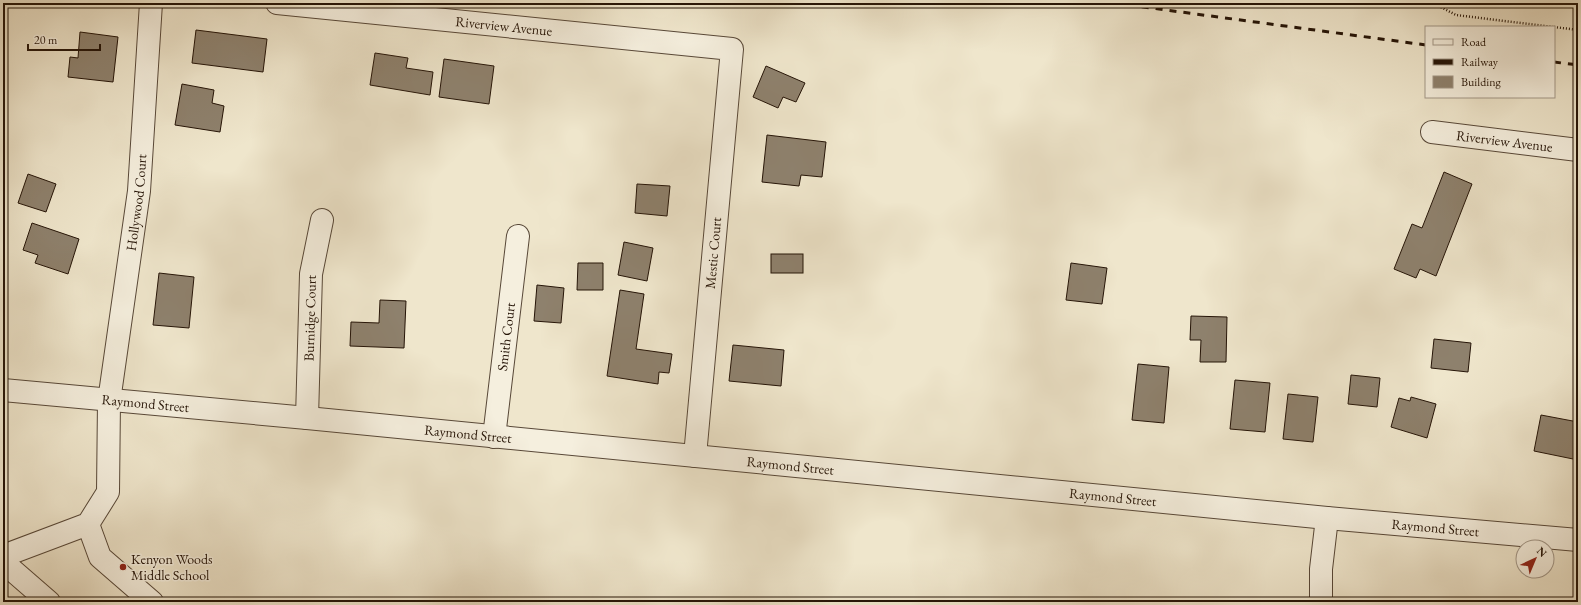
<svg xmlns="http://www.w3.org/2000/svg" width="1581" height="605" viewBox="0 0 1581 605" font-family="'EB Garamond',serif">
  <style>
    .building { fill: #8e816d; stroke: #251407 }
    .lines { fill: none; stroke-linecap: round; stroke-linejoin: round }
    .minor-casing { stroke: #584838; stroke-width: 24 }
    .path { stroke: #251407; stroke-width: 2.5; stroke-dasharray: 1 2; stroke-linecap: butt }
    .minor { stroke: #f5efde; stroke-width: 22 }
    .rail { stroke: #251407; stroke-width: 3; stroke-dasharray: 7 7; stroke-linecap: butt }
    .poi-dot { fill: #8f2418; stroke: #f5efde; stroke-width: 1.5 }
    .labels { text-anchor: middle; stroke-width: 3; stroke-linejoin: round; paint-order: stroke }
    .street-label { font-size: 14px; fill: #251407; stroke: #f5efde }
    .poi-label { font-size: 14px; fill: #251407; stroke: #f5efde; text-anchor: start }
  </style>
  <rect width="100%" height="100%" fill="#efe6cc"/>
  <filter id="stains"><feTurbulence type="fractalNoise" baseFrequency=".005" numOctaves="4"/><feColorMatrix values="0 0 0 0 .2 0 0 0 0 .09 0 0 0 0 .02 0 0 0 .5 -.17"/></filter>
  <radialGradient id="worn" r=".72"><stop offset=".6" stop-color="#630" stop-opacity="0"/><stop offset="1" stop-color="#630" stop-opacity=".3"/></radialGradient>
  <g class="building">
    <path d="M196,30l71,9 -4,33 -71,-9z"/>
    <path d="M80,32l38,5 -5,45 -45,-5 2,-20 8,1z"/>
    <path d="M375,53l33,5 -2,10 27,4 -3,23 -60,-10z"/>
    <path d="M444,59l50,7 -5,38 -50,-7z"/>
    <path d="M766,66l39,17 -9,19 -13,-5 -5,11 -25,-11z"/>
    <path d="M182,84l32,6 -2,13 12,3 -4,26 -45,-7z"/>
    <path d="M767,135l59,7 -4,35 -21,-2 -2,11 -37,-4z"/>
    <path d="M1444,172l28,12 -36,92 -16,-7 -4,9 -22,-9 18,-45 10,4z"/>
    <path d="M28,174l28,10 -10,28 -28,-9z"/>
    <path d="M637,184l33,2 -3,30 -32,-3z"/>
    <path d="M32,223l47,16 -11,35 -33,-11 3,-8 -15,-5z"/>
    <path d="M624,242l29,6 -6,33 -29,-6z"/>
    <rect x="771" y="254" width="32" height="19"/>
    <path d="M578,263h25v27h-26z"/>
    <path d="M1071,263l36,5 -5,36 -36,-4z"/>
    <path d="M159,273l35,4 -5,51 -36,-3z"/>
    <path d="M537,285l27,3 -3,35 -27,-2z"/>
    <path d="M620,290l24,4 -8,55 36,5 -3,19 -10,-1 -1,12 -51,-8z"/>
    <path d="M380,300l26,1 -2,47 -54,-2 1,-24 28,1z"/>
    <path d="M1191,316l36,1 -1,45h-26l1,-22h-11z"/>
    <path d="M1434,339l37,4 -3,29 -37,-4z"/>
    <path d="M733,345l51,5 -3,36 -52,-5z"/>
    <path d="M1138,364l31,3 -5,56 -32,-3z"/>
    <path d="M1351,375l29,3 -3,29 -29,-3z"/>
    <path d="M1235,380l35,3 -5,49 -35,-3z"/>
    <path d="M1288,394l30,3 -5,45 -30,-3z"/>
    <path d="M1411,397l25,7 -9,34 -36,-11 8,-29 11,3z"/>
    <path d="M1541,415l37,7v38l-44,-9z"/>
  </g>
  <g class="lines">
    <g class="minor-casing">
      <g id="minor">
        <path id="s1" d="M277,3l455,46 -37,407"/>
        <path id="s2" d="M1432,132l146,18"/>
        <path id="s3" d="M3,390l304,28 1020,100 251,22"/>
        <path id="s4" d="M307,418l4,-144 11,-54"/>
        <path id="s5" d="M494,437l24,-201"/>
        <path d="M88,524l12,33 52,45"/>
        <path id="s6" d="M3,556l85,-32 20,-32 1,-91 30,-210 12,-188"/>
        <path d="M3,562l46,40"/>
        <path d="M1321,602v-33l6,-51"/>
      </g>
    </g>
    <g class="path">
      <path d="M1433,3l23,12 97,12"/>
      <path d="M1554,27l24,3"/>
    </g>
    <use href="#minor" class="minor"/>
    <g class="rail">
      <path d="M1114,3l312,42"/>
      <path d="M1554,62l24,3"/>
    </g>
  </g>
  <circle class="poi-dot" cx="123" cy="567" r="4"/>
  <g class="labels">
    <g class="street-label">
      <text dy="5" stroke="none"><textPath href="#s1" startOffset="228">Riverview Avenue</textPath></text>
      <text dy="5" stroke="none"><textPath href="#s2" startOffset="73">Riverview Avenue</textPath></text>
      <text dy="5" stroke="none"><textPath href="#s6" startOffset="420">Hollywood Court</textPath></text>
      <text transform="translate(713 253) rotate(-85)" y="5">Mestic Court</text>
      <text dy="5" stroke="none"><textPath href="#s4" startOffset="100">Burnidge Court</textPath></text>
      <text dy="5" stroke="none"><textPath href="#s5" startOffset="101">Smith Court</textPath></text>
      <text dy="5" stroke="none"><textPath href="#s3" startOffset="143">Raymond Street</textPath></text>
      <text dy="5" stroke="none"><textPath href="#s3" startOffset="467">Raymond Street</textPath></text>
      <text dy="5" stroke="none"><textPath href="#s3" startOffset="791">Raymond Street</textPath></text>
      <text dy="5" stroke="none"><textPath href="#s3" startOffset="1115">Raymond Street</textPath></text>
      <text dy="5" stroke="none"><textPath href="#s3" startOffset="1439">Raymond Street</textPath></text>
    </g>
    <g class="poi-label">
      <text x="131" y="564">Kenyon Woods<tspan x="131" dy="16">Middle School</tspan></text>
    </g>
  </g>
  <rect width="1581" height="605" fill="none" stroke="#efe6cc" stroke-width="16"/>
  <rect x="4" y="4" width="1573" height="597" fill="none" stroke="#251407" stroke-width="2"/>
  <rect x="8" y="8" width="1565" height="589" fill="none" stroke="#251407"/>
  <rect x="1425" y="26" width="130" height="72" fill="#f5efde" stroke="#a29788"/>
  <rect x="1433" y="39" width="20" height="6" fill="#f5efde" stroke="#a29788"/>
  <text x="1461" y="46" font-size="12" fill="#251407">Road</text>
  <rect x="1433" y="59" width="20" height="6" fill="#251407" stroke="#a29788"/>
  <text x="1461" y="66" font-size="12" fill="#251407">Railway</text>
  <rect x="1433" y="76" width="20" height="12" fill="#8e816d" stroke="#a29788"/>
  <text x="1461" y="86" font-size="12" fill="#251407">Building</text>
  <g transform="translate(1535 559) rotate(44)"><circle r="19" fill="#f5efde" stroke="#a29788"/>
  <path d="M0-3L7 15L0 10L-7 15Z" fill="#8f2418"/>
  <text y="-6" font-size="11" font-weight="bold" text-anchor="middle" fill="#251407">N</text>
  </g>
  <path d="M28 44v6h72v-6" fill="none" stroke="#251407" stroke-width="2"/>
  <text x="34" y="44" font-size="12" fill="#251407" stroke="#f5efde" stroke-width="3" paint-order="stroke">20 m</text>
  <rect width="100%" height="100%" filter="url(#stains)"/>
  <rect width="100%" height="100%" fill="url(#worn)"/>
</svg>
